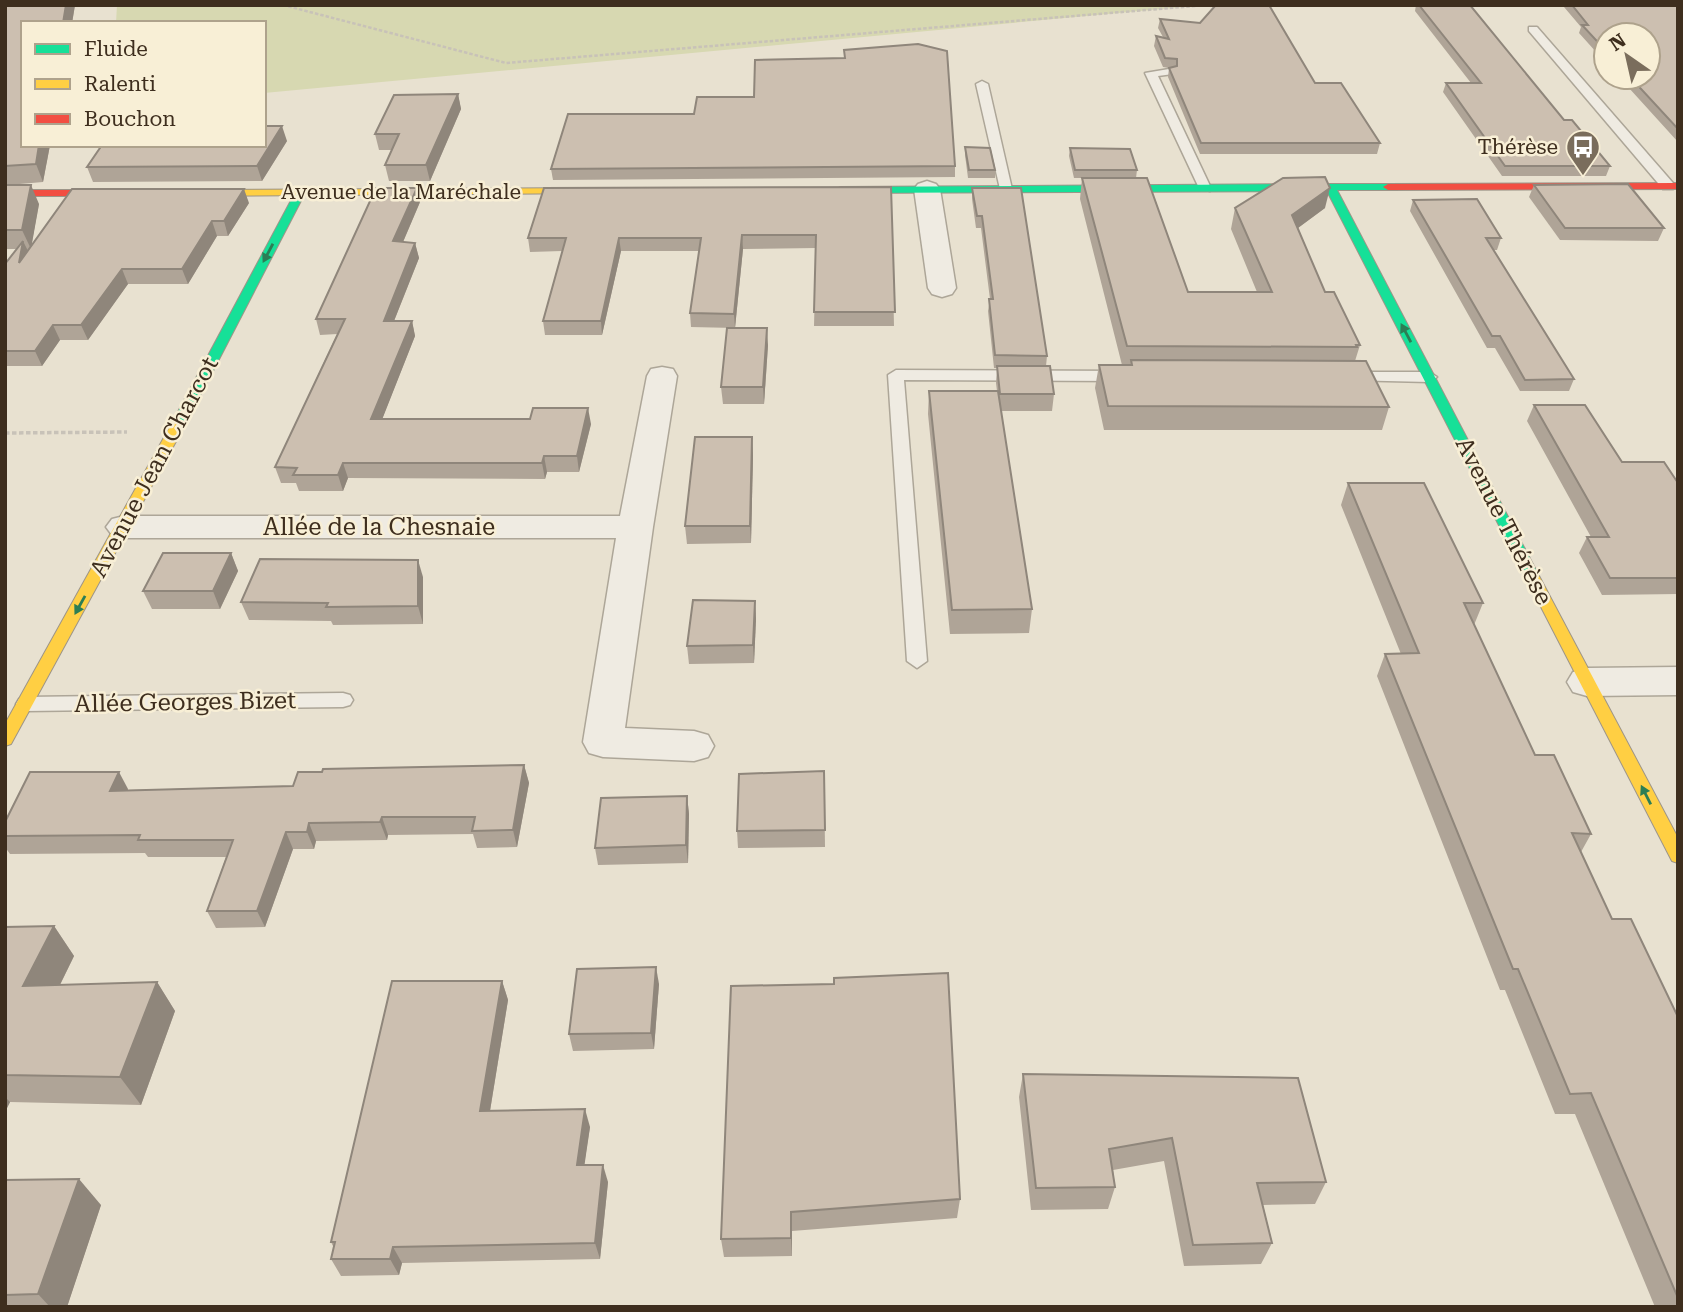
<svg xmlns="http://www.w3.org/2000/svg" width="1683" height="1312" viewBox="0 0 1683 1312" font-family="'Roboto Serif',serif">
  <style>
    .green { fill: #d7d8b1 }
    .lines { fill: none; stroke-linecap: round; stroke-linejoin: round }
    .lane-casing { stroke: #ada698; stroke-width: 3 }
    .street-casing { stroke: #ada698; stroke-width: 3 }
    .fast-casing { stroke: #9d9588; stroke-width: 2 }
    .slow-casing { stroke: #9d9588; stroke-width: 2 }
    .jam-casing { stroke: #9d9588; stroke-width: 2 }
    .path-far1 { stroke: #c8c2b8; stroke-width: 2.5; stroke-dasharray: 3.5 2; stroke-linecap: butt }
    .path { stroke: #c8c2b8; stroke-width: 3.5; stroke-dasharray: 4.5 2.5; stroke-linecap: butt }
    .lane { fill: #efebe2; fill-rule: evenodd }
    .street { fill: #efebe2; fill-rule: evenodd }
    .fast { fill: #16e098; fill-rule: evenodd }
    .slow { fill: #ffcf43; fill-rule: evenodd }
    .jam { fill: #f24e42; fill-rule: evenodd }
    .wall { fill: #afa497 }
    .shaded-wall { fill: #8f867b }
    .building { fill: #ccbfb0; stroke: #8f867b; stroke-width: 2 }
    .oneway { fill: #2c7e55 }
    .labels { text-anchor: middle; stroke-width: 5; stroke-linejoin: round; paint-order: stroke }
    .far-poi-label { font-size: 21px; fill: #3e2e1e; stroke: #f8efd6; text-anchor: end }
    .far-street-label { font-size: 21px; fill: #3e2e1e; stroke: #f8efd6 }
    .street-label { font-size: 24px; fill: #3e2e1e; stroke: #f8efd6 }
  </style>
  <rect width="100%" height="100%" fill="#e8e1d0"/>
  <path class="green" d="M117,5h1087l-940,88v-70h-148z"/>
  <g class="lines">
    <g class="lane-casing">
      <g id="lane">
        <path d="M1529,27h8l136,156v6h-10l-134,-158z"/>
        <path d="M1169,69l4,1v4l-15,2 53,112 -1,3 -11,-3 -54,-115z"/>
        <path d="M982,81l6,3 24,105 -6,4 -6,-4 -24,-105z"/>
        <path d="M896,370l227,1 8,5 -8,5 -219,-1 23,281 -10,7 -10,-7 -19,-286z"/>
        <path d="M1350,372h79l8,5 -8,5 -84,-2v-6z"/>
        <path d="M343,693l7,2 3,5 -3,5 -7,2 -317,4 -7,-2 -3,-5 3,-5 7,-2z"/>
      </g>
    </g>
    <g class="street-casing">
      <g id="street">
        <path d="M927,181l9,3 4,5 16,99 -4,6 -10,3 -10,-3 -4,-6 -14,-99 4,-5z"/>
        <path d="M662,367l11,2 4,7 -24,151 -28,201 69,3 14,4 6,11 -6,11 -14,4 -91,-4 -14,-4 -6,-11 33,-204h-492l-12,-3 -6,-8 6,-8 12,-3h496l27,-140 4,-7z"/>
        <path d="M1678,667v28l-91,1 -14,-4 -6,-10 6,-10 14,-4z"/>
      </g>
    </g>
    <g class="fast-casing">
      <g id="fast">
        <path d="M1330,184h58l5,3 -5,3h-51l201,384 -2,3h-10l-2,-3 -197,-383 -487,2 -5,-3 5,-3z"/>
        <path d="M300,190l5,3 -119,230 -7,4 -5,-1 -2,-3 123,-230z"/>
      </g>
    </g>
    <g class="slow-casing">
      <g id="slow">
        <path d="M595,188l5,3 -1,2 -406,3 -5,-3 5,-3z"/>
        <path d="M179,419l7,4 -175,321 -6,2v-22l167,-301z"/>
        <path d="M1531,569l7,5 140,264v25l-6,-2 -148,-287z"/>
      </g>
    </g>
    <g class="jam-casing">
      <g id="jam">
        <path d="M1678,183v6l-290,1 -5,-3 5,-3z"/>
        <path d="M5,190h117l5,3 -5,3h-117z"/>
      </g>
    </g>
    <path class="path-far1" d="M283,5l223,58 701,-58"/>
    <path class="path" d="M5,433l122,-1"/>
    <use href="#lane" class="lane"/>
    <use href="#street" class="street"/>
    <use href="#fast" class="fast"/>
    <use href="#slow" class="slow"/>
    <use href="#jam" class="jam"/>
  </g>
  <g class="wall">
    <path d="M5,5h70l-3,18h-49v122h27l-7,37 -35,3 31,19 -8,42 218,-43 -21,33h-11l-29,48h-60l-40,56h-28l-18,26h-37v-102l12,-15h-12z"/>
    <path d="M1416,5h3l145,115 46,46 -4,10h-104l-59,-84 3,-9h25l-56,-72z"/>
    <path d="M1564,5h114v137l-59,-65h29l-42,-42v28l-27,-30 2,-6 -17,-20z"/>
    <path d="M1160,19l155,64 65,60 -3,11h-177l-32,-77 1,-9 -6,-1 -9,-21 2,-10 7,1 -5,-9z"/>
    <path d="M458,94l3,15 -31,72h-41l-4,-16 7,-15h-13l-4,-16z"/>
    <path d="M287,141l-25,40 -169,1 -6,-15z"/>
    <path d="M965,147l30,23v8h-27l-3,-23z"/>
    <path d="M1070,148l67,22 -1,8h-62l-5,-22z"/>
    <path d="M955,166v11l-402,3 -2,-11z"/>
    <path d="M1082,178l106,114h69l-26,-63 4,-21h90l-27,20 27,64 35,53 -5,16 34,46 -7,23h-278l-9,-42 4,-23h23l-42,-166z"/>
    <path d="M1534,185l130,43 -6,13 -98,-1 -31,-43z"/>
    <path d="M891,187l3,139h-80l2,-78 -73,1 -8,79 -44,-1 -1,-14 9,-62h-78l-19,84h-57l-2,-14 19,-70 -32,1 -2,-14z"/>
    <path d="M972,188l75,168 -1,10 8,28 -2,17h-51l31,198 -3,24 -79,1 -22,-220 1,-23h68l-1,-8 1,-15h-3l-6,-57 2,-12 -9,-71h-5l-4,-29z"/>
    <path d="M1413,200l88,38 -4,12h-4l81,129 -5,12h-49l-25,-43h-8l-77,-137z"/>
    <path d="M420,202l-17,40 12,1 4,15 -25,63h18l3,15 -33,83 209,5 -12,48h-32l-2,7 -197,-1 -5,13h-44l-3,-8h-15l-6,-16 62,-133 -17,1 -4,-16z"/>
    <path d="M768,345l-4,59h-41l-2,-17z"/>
    <path d="M1534,405l88,57 56,21v111l-76,1 -23,-42 8,-16h4l-64,-116z"/>
    <path d="M752,437l1,18 -2,88 -64,1 -2,-18z"/>
    <path d="M1348,483l135,120 -9,22 61,130 56,79 -10,18 31,67 66,98v290h-23l-80,-193h-20l-50,-124h-5l-123,-314 8,-22h16l-60,-149z"/>
    <path d="M231,553l7,18 -18,38h-68l-9,-18z"/>
    <path d="M423,577v47l-90,1 -2,-4 -82,-1 -8,-18z"/>
    <path d="M755,601l1,18 -2,44 -65,1 -2,-18z"/>
    <path d="M524,765l5,18 -12,64 -40,1 -4,-14 -85,1 -1,5 -71,1 -2,8h-21l-28,78 -49,1 -9,-17 19,-54h-78l-3,-4 -135,1 -5,-7v-25l123,-33v1l165,-4 29,-14z"/>
    <path d="M824,771l1,76 -87,1 -1,-17z"/>
    <path d="M687,796l2,18 -1,49 -90,2 -3,-17z"/>
    <path d="M54,926l20,30 -14,29 97,-3 18,29 -34,94 -131,-3 -5,10v-185z"/>
    <path d="M502,981l6,19 -18,111 100,16 -6,38 24,17 -8,77 -198,4 -3,12 -58,1 -10,-17 3,-11 -3,-6z"/>
    <path d="M659,984l-5,65 -81,2 -4,-17z"/>
    <path d="M731,986l229,213 -3,19 -165,13v25l-68,1 -3,-18z"/>
    <path d="M1023,1074l303,108 -11,22 -52,1 9,38 -11,21 -77,2 -20,-105 -51,9 2,17 -7,22 -77,1 -12,-113z"/>
    <path d="M5,1180l96,25 -34,102h-62z"/>
  </g>
  <g class="shaded-wall">
    <path d="M66,5h9l-3,18h-9z"/>
    <path d="M458,94l3,15 -31,72 -4,-16z"/>
    <path d="M282,126l5,15 -25,40 -5,-15z"/>
    <path d="M39,145h11l-7,37 -7,-18z"/>
    <path d="M31,185l8,19 -8,45 -9,-19z"/>
    <path d="M417,188l3,14 -23,54 -4,-15z"/>
    <path d="M1330,188l-5,20 -38,28 5,-21z"/>
    <path d="M244,189l5,14 -21,33 -4,-15z"/>
    <path d="M212,221l5,15 -29,48 -6,-15z"/>
    <path d="M742,235l1,14 -8,79 -1,-14z"/>
    <path d="M619,238l2,13 -19,84 -1,-14z"/>
    <path d="M23,241l7,14 -11,8z"/>
    <path d="M415,243l4,15 -31,78 -4,-15z"/>
    <path d="M122,269l6,15 -40,56 -7,-15z"/>
    <path d="M412,321l3,15 -39,99 -5,-16z"/>
    <path d="M53,325l7,15 -18,26 -7,-15z"/>
    <path d="M767,328l1,17 -4,59 -1,-17z"/>
    <path d="M588,408l3,16 -12,48 -2,-16z"/>
    <path d="M752,437l1,18 -2,88 -1,-17z"/>
    <path d="M544,456l3,16 -2,7 -3,-16z"/>
    <path d="M343,463l5,15 -5,13 -5,-16z"/>
    <path d="M231,553l7,18 -18,38 -7,-18z"/>
    <path d="M418,560l5,17v47l-5,-18z"/>
    <path d="M755,601l1,18 -2,44 -1,-18z"/>
    <path d="M524,765l5,18 -12,64 -4,-17z"/>
    <path d="M119,772l9,17 -8,19 -10,-17z"/>
    <path d="M687,796l2,18 -1,49 -2,-18z"/>
    <path d="M382,817l6,18 -1,5 -7,-18z"/>
    <path d="M309,823l7,18 -2,8 -7,-17z"/>
    <path d="M286,832l7,17 -28,78 -8,-16z"/>
    <path d="M54,926l20,30 -29,59 -22,-29z"/>
    <path d="M656,967l3,17 -5,65 -3,-16z"/>
    <path d="M502,981l6,19 -21,129 -7,-18z"/>
    <path d="M157,982l18,29 -34,94 -21,-28z"/>
    <path d="M5,1097l5,5 -5,10z"/>
    <path d="M585,1109l5,18 -8,55 -5,-17z"/>
    <path d="M603,1165l5,17 -8,77 -5,-16z"/>
    <path d="M79,1179l22,26 -34,102h-17l-12,-13z"/>
    <path d="M791,1212l1,19v25l-1,-18z"/>
    <path d="M393,1247l9,16 -3,12 -9,-16z"/>
  </g>
  <g class="building">
    <path d="M5,5h61l-3,18h-40v122h16l-3,19 -31,2z"/>
    <path d="M1269,5l46,78h26l39,60h-179l-32,-75 8,-2v-7l-12,-1 -9,-22 13,3 -9,-20 40,4 15,-17z"/>
    <path d="M1419,5h51l94,115h8l38,46h-105l-59,-83h35z"/>
    <path d="M1572,5h106v124l-48,-52h18v-42h-42v16l-24,-26h6z"/>
    <path d="M918,44l29,7 8,115 -404,3 17,-55h126l3,-17h57l1,-37 90,-2 -1,-8z"/>
    <path d="M458,94l-32,71h-41l14,-31h-24l19,-39z"/>
    <path d="M264,126h18l-25,40 -170,1 15,-22h162z"/>
    <path d="M965,147l25,1 5,22h-26z"/>
    <path d="M1070,148l60,1 7,21h-62z"/>
    <path d="M1325,177l5,11 -38,27 33,77h9l26,53h-4l1,2 -230,-1 -45,-168h65l41,114h84l-37,-84 48,-30z"/>
    <path d="M1628,184l36,44h-99l-31,-43z"/>
    <path d="M5,185h26l-9,45h-17z"/>
    <path d="M891,187l4,125h-81l2,-77h-74l-8,79 -44,-1 11,-75h-82l-18,83h-58l23,-83h-38l16,-50z"/>
    <path d="M376,188h41l-24,53 22,2 -31,78h28l-41,98h159l3,-11h55l-11,48h-33l-2,7h-199l-5,12h-45l4,-7 -22,-1 70,-148h-29z"/>
    <path d="M972,188h49l26,168 -52,-1 -6,-56h4l-11,-83h-5z"/>
    <path d="M72,189h172l-20,32h-12l-30,48h-60l-41,56h-28l-18,26h-30v-87l18,-23 -4,22z"/>
    <path d="M1477,199l24,39h-15l88,141 -49,1 -25,-44h-8l-79,-136z"/>
    <path d="M727,328h40l-4,59h-42z"/>
    <path d="M1131,360l235,1 23,46 -281,-1 -9,-41h33z"/>
    <path d="M997,366h53l4,28h-54z"/>
    <path d="M929,391h69l34,218 -80,1z"/>
    <path d="M1534,405h51l37,57h42l14,21v95h-68l-23,-41h22z"/>
    <path d="M695,437h57l-2,89h-65z"/>
    <path d="M1348,483h76l59,120h-19l71,152h19l37,79 -19,-1 40,86h19l47,98v281l-87,-205 -21,1 -52,-125h-5l-128,-315 34,-1z"/>
    <path d="M163,553h68l-18,38h-70z"/>
    <path d="M260,559l158,1v46l-92,1 2,-4 -87,-1z"/>
    <path d="M693,600l62,1 -2,44 -66,1z"/>
    <path d="M524,765l-11,65 -41,1 3,-14h-93l-2,5 -71,1 -2,9h-21l-29,79h-50l26,-71h-95l2,-5 -135,1v-14l25,-50h89l-9,19 183,-5 5,-14h24l1,-3z"/>
    <path d="M824,771l1,59 -88,1 2,-57z"/>
    <path d="M687,796l-1,49 -91,3 6,-50z"/>
    <path d="M54,926l-31,60 134,-4 -37,95 -115,-2v-148z"/>
    <path d="M656,967l-5,66 -82,1 8,-65z"/>
    <path d="M948,973l12,226 -169,13v26l-70,1 10,-253 103,-2v-6z"/>
    <path d="M392,981h110l-22,130 105,-2 -8,56h26l-8,78 -202,4 -3,12h-59l4,-17h-4z"/>
    <path d="M1023,1074l275,4 28,104 -69,1 15,60 -79,2 -21,-107 -63,11 6,38 -79,1z"/>
    <path d="M79,1179l-41,115 -33,1v-115z"/>
  </g>
  <defs><path id="oneway-solid" d="M-6-.8H1V-3.2L6.5 0L1 3.2V.8H-6Z" transform="scale(1.75)"/></defs>
  <g class="oneway">
    <use href="#oneway-solid" transform="translate(268 253) rotate(118)"/>
    <use href="#oneway-solid" transform="translate(1406 333) rotate(-118)"/>
    <use href="#oneway-solid" transform="translate(80 605) rotate(119)"/>
    <use href="#oneway-solid" transform="translate(1646 795) rotate(-117)"/>
  </g>
  <defs>
    <g id="bus-pin" transform="scale(1.75)"><path d="M0 17L-7.5 6A9.5 9.5 0 1 1 7.5 6Z" fill="#7a6d5c" stroke="#f8efd6"/><path d="M-5-6H5V4H4V6H2V4H-2V6H-4V4H-5ZM-3.5-4V0h7V-4ZM-3.5 1.2v1.5H-2V1.2ZM2 1.2v1.5H3.5V1.2Z" fill="#fff"/></g>
  </defs>
  <g fill-rule="evenodd">
    <use href="#bus-pin" x="1583" y="147"/>
  </g>
  <g class="labels">
    <g class="far-poi-label">
      <text x="1558" y="154">Thérèse</text>
    </g>
    <g class="far-street-label">
      <text x="401" y="199">Avenue de la Maréchale</text>
    </g>
    <g class="street-label">
      <text transform="translate(154 467) rotate(-62)" y="8">Avenue Jean Charcot</text>
      <text transform="translate(1504 521) rotate(63)" y="8">Avenue Thérèse</text>
      <text x="379" y="535">Allée de la Chesnaie</text>
      <text transform="translate(185 702) rotate(-1)" y="8">Allée Georges Bizet</text>
    </g>
  </g>
  <rect width="1683" height="1312" fill="none" stroke="#3e2e1e" stroke-width="14"/>
  <rect x="21" y="21" width="245" height="126" fill="#f8efd6" stroke="#aea28c" stroke-width="2"/>
  <rect x="35" y="44" width="35" height="10" fill="#16e098" stroke="#aea28c" stroke-width="2"/>
  <text x="84" y="56" font-size="21" fill="#3e2e1e">Fluide</text>
  <rect x="35" y="79" width="35" height="10" fill="#ffcf43" stroke="#aea28c" stroke-width="2"/>
  <text x="84" y="91" font-size="21" fill="#3e2e1e">Ralenti</text>
  <rect x="35" y="114" width="35" height="10" fill="#f24e42" stroke="#aea28c" stroke-width="2"/>
  <text x="84" y="126" font-size="21" fill="#3e2e1e">Bouchon</text>
  <g transform="translate(1627 56) rotate(326)"><circle r="33" fill="#f8efd6" stroke="#aea28c" stroke-width="2"/>
  <path d="M0-5L12 26L0 18L-12 26Z" fill="#7a6d5c"/>
  <text y="-10" font-size="19" font-weight="bold" text-anchor="middle" fill="#3e2e1e">N</text>
  </g>
</svg>
